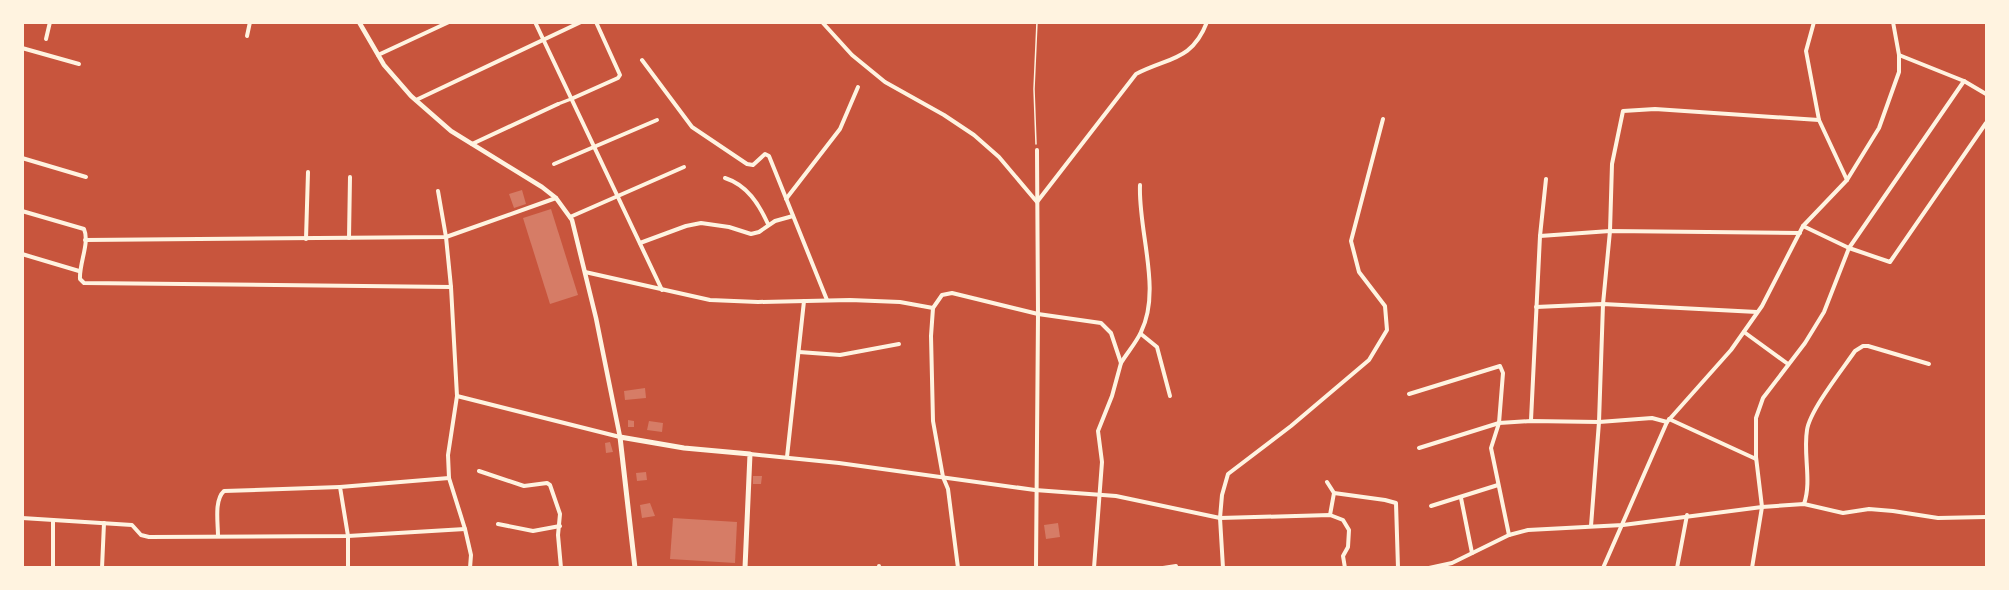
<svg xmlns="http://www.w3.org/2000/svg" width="2009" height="590" viewBox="0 0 2009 590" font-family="Signika,sans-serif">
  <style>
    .building { fill: #d67c66 }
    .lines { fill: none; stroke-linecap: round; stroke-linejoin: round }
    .path { stroke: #fff3e0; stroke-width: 1.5 }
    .pedestrian { stroke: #fff3e0; stroke-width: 3 }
    .minor { stroke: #fff3e0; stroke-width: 4 }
    .tertiary { stroke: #fff3e0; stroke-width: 4.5 }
    .secondary { stroke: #fff3e0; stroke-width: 5 }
  </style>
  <rect width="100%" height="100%" fill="#c8553d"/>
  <g class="building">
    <path d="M522,190l4,14 -12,4 -5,-14z"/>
    <path d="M551,209l27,86 -28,9 -27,-86z"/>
    <path d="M645,388l1,10 -21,2 -1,-9z"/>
    <path d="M628,420l6,1v6h-6z"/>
    <path d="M649,421l14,2 -1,9 -15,-2z"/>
    <path d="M610,442l3,10 -7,1 -1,-10z"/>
    <path d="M646,472l1,8 -10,1 -1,-8z"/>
    <path d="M753,476h9l-1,8h-8z"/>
    <path d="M650,503l5,13 -13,2 -2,-13z"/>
    <path d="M673,518l64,4 -2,41 -65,-4z"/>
    <path d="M1058,523l2,14 -14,2 -2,-14z"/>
  </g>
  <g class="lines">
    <path class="path" d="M1036,144l-2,-55 3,-67"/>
    <path class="pedestrian" d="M558,104l13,-5"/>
    <g class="minor">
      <path d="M535,22l127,268"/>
      <path d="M822,22l30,33 33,27 59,33 30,20 25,22 38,45 99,-128c33,-17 56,-13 71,-52"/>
      <path d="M1814,22l-8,29 13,69"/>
      <path d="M247,36l3,-14"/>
      <path d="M46,39l4,-17"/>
      <path d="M22,48l57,16"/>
      <path d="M378,55l71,-33"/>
      <path d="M1899,55l65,26 22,13"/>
      <path d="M642,60l50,67 55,37 6,1 12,-11 4,2 58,144"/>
      <path d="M571,99l47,-21 2,-3 -24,-53"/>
      <path d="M416,100l165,-78"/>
      <path d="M472,144l86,-40"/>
      <path d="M22,158l64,19"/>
      <path d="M554,164l103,-44"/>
      <path d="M725,178c22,7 34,26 43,46"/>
      <path d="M438,191l8,46 5,50 6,109 -9,59 1,23 16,51 6,26 -1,13"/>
      <path d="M786,199l54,-70 18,-42"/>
      <path d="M22,211l62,18c6,14 -5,34 -4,50l4,4 367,4"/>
      <path d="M570,217l114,-50"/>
      <path d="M1803,226l46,22 41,14 96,-139"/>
      <path d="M1540,236l70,-5 190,2"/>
      <path d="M349,238l1,-61"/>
      <path d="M306,239l2,-67"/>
      <path d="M85,240l361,-3 110,-39"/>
      <path d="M640,243l46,-17 15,-3 28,4 22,7 8,-2 16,-11 18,-5"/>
      <path d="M22,254l57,17"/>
      <path d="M585,272l125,28 48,2 92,-2 50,2 33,6"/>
      <path d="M1536,307l67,-3 154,8"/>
      <path d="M1744,332l44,32"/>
      <path d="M1141,334l16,13 13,49"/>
      <path d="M799,352l41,3 59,-11"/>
      <path d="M1121,363c6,-10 15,-20 20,-31 21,-42 -3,-101 -1,-147"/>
      <path d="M1409,394l91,-28 3,7 -4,50 -8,25 18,87"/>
      <path d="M457,396l163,41"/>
      <path d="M1669,419l87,40"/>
      <path d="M1531,420l9,-184 6,-57"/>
      <path d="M1419,448l80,-25 32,-2 68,1 53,-4 15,4"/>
      <path d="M750,454l89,9 196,27 81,6 104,22 110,-3 13,5 6,10 -1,17 -5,9 2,12"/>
      <path d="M787,457l17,-156"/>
      <path d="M479,471l45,15 23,-3 3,2 10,29 -2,21 3,33"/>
      <path d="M1327,482l7,11 51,7 11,3 2,65"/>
      <path d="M1461,498l11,55"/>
      <path d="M1804,504c8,-23 -1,-49 3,-74 3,-20 35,-60 48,-79l8,-5h5l61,18"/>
      <path d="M1431,506l67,-21"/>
      <path d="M1330,515l4,-22"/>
      <path d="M22,518l110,7 9,10 8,2 199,-1 117,-7"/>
      <path d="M498,524l35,7 27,-5"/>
      <path d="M1591,526l8,-104 4,-118 7,-73 2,-67 11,-53 32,-2 164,11 28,60"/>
      <path d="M218,536c0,-13 -4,-36 6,-45l116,-4"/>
      <path d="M53,568v-48"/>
      <path d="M102,568l2,-45"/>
      <path d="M348,568v-32l-8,-49 109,-9"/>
      <path d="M879,568v-2"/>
      <path d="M958,568l-10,-79 -5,-12 -10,-56 -2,-85 2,-28 9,-13 10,-2 86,21 63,9 10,10 10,30 -9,33 -14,35 4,31 -8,106"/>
      <path d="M1036,568l2,-254 -1,-164"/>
      <path d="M1163,568l13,-2"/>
      <path d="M1223,568l-3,-50 2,-23 6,-21 63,-48 78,-66 18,-30 -2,-24 -26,-34 -8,-31 32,-122"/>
      <path d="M1429,568l23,-5 57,-28 19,-5 95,-5 139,-18 42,-3 39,9 26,-4 24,2 45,7 48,-1"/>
      <path d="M1603,568l64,-146 64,-72 31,-44 41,-80 44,-46 32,-52 20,-56v-17l-6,-33"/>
      <path d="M1677,568l10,-53"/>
      <path d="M1752,568l10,-61 -6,-50v-39l7,-20 42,-55 19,-31 25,-64 115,-167"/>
    </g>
    <path class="tertiary" d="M359,22l25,43 27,31 40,35 91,56 14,11 16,22 24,98 24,119"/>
    <path class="secondary" d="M635,568l-15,-131 64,11 66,6 -5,114"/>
  </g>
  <rect width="2009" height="590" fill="none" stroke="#fff3e0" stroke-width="48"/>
</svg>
